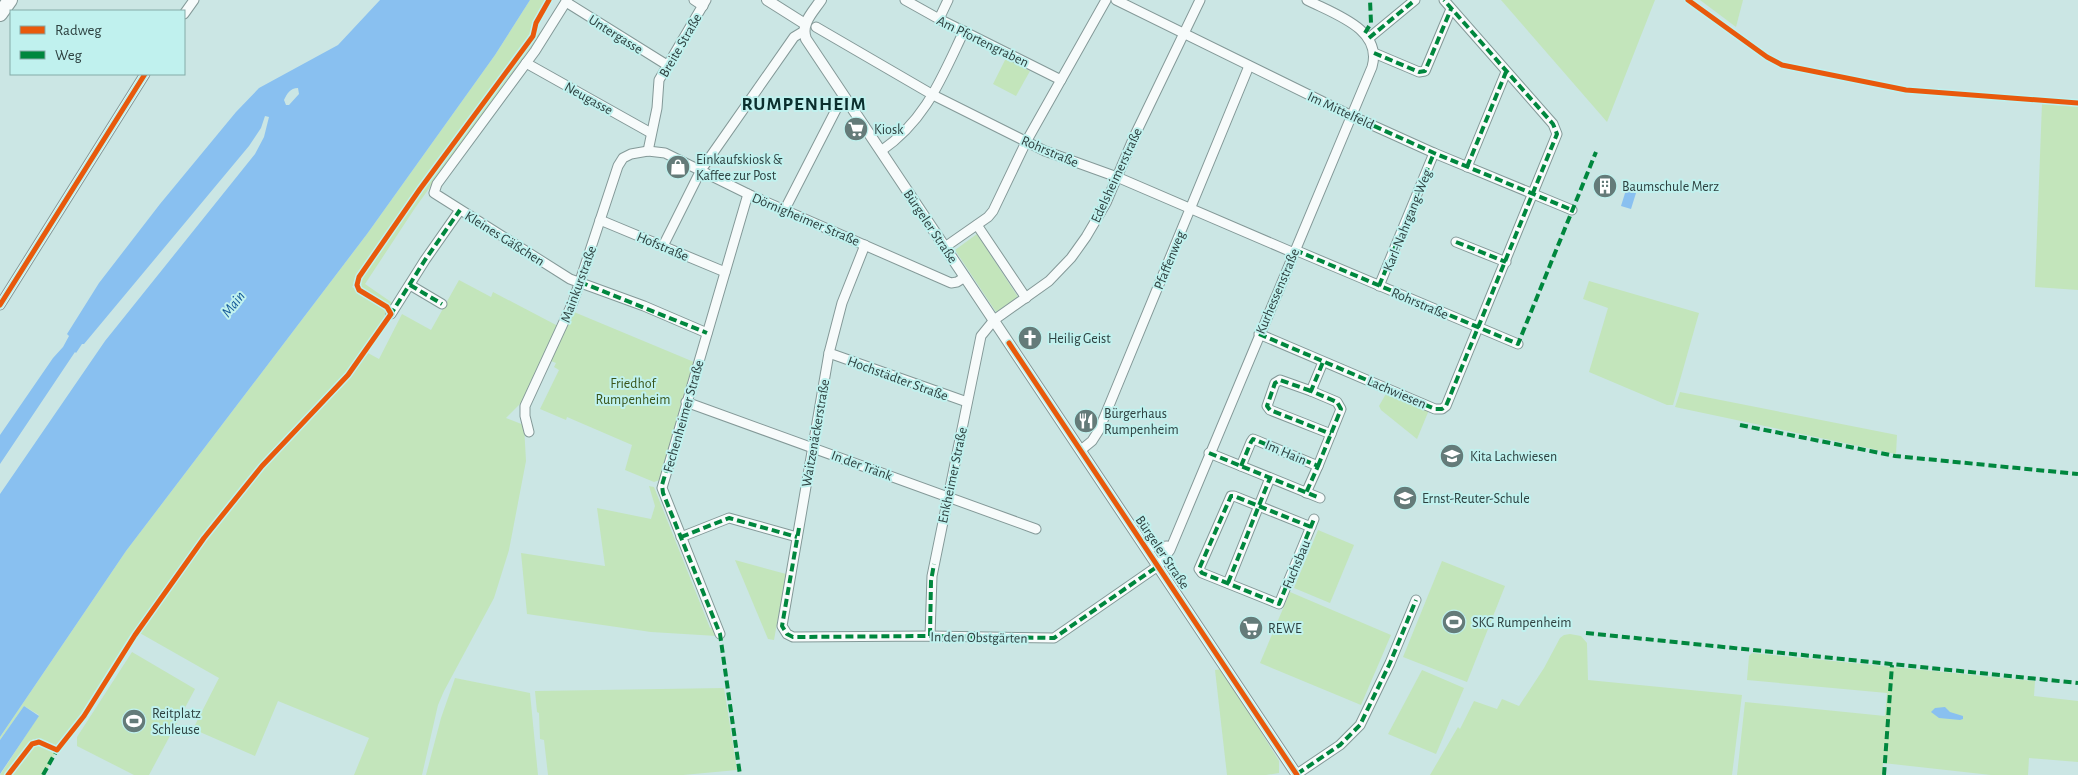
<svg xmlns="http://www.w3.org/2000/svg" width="2078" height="775" viewBox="0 0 2078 775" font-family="'Alegreya Sans',sans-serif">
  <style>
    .green { fill: #c3e5bb }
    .water { fill: #89c0f0; fill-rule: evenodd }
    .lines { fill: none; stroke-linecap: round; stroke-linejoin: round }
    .minor-casing { stroke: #849998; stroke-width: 11 }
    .tertiary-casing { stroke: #849998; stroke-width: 12 }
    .primary-casing { stroke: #849998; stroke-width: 16 }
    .minor { stroke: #f7fbfb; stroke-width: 9 }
    .tertiary { stroke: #f7fbfb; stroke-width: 10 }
    .primary { stroke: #f7fbfb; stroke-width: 14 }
    .quiet { stroke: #00873e; stroke-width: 4; stroke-dasharray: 8 4; stroke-linecap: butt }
    .cycleway-casing { stroke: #c0f1ee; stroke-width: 8 }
    .cycleway { stroke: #e8590c; stroke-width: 5 }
    .labels { text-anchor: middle; stroke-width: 4; stroke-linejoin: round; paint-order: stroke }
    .street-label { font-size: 14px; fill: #2d4140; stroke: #c0f1ee }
    .poi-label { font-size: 14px; fill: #2d4140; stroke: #c0f1ee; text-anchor: start }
    .park-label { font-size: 14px; fill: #385419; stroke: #c0f1ee }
    .water-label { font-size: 15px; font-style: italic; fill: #135898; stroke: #c0f1ee }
    .district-label { font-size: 19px; font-weight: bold; letter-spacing: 1px; fill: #0b2f2e; stroke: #c0f1ee }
  </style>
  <rect width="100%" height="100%" fill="#cbe6e4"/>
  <g class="green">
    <path d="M530,0h16l-13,24 -4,15 -12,12 -117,162 -48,74 35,23 2,5 -39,53 -24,28 -49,51 -82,98 -60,85 -48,77 -28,37 -6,2 -20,-7 -26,36h-7l39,-60 -15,-9 -24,34v-3l126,-186 241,-317 128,-179z"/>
    <path d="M1501,0h154l-48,122z"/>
    <path d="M1700,0h43l-7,27z"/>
    <path d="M545,27l-130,181 -50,76 29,20 -3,3 -31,-19 -2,-4 6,-12 60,-87 102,-138z"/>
    <path d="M1006,58l24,13 -14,25 -23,-12z"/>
    <path d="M2042,103l36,3v184l-43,-3z"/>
    <path d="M977,234l41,63 -22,15 -41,-62z"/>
    <path d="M459,280l32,17 2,-5 65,34 -33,73 -19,19 18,7 2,36 -17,89 -15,48 -50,93 -6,14 -16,70h-68l15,-37 -91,-37 -23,55 -62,-27 26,-51 -81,-46c41,-57 81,-114 128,-166 34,-38 71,-73 102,-113l11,6 23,-45 29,16z"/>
    <path d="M1589,281l110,32 -26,92h-6l-78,-33 19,-64 -25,-9z"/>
    <path d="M574,312l120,50 -34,118 -6,2 -29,-12 7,-25 -65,-28 -1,3 -26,-11 19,-39 -5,-3 2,-4 -5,-2z"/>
    <path d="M1387,392l42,18 -12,29 -36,-29 -2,-4z"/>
    <path d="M1680,392l217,43 -1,19 -221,-47z"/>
    <path d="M649,486l5,1 56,141 3,-1 4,9 -66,-4 -124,-18 -6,-61 84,13 -8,-58 54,11 4,-13z"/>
    <path d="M1318,530l36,15 -24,58 -36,-15z"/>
    <path d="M735,560l51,14 -12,66 -6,-1z"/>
    <path d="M1442,561l63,25 -38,96 -64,-25z"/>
    <path d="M1290,592l101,43 -30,70 -101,-42z"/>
    <path d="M1570,634l11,2 6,7 1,37 154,15 -10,80h-302l28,-48 2,2 14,-28 23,8 5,-10 17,7 25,-38 16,-30 4,-3z"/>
    <path d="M132,652l63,37 -46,86h-15l-57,-29v-9z"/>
    <path d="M1752,653l283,28 -1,15 44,5v61l-49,-4 -1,17h-37l-108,-12 -1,12h-145l8,-73 140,14 2,-23 -140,-13 2,-24z"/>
    <path d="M1222,669l57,92v12l-13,2h-39l-12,-105z"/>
    <path d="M1422,670l42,18 -28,66 -48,-20z"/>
    <path d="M455,678l75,15 8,82h-112l15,-57z"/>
    <path d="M724,688l13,82 -54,5h-135l-4,-35 -4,-1 -1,-26 -2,-1 -2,-21z"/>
    <path d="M39,742l18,8 -13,25h-35l19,-28z"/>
  </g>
  <g class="water">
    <path d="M380,0h150l-35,55 -128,179 -241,317 -126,186v-243l105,-153 150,-187 9,-17 5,-20 -4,-1 -4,12 -12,18 -165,198h-2l-6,9 -1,-1 -75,112v-29l53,-77 10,-11 6,-11 -2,-2 32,-51 61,-79 76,-92 23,-24 79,-43zM298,88l1,6 -10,11h-3l-2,-5c3,-6 6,-12 14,-12z"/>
    <path d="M1626,190l10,3 -5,16 -10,-3z"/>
    <path d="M24,706l15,10 -39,58v-34z"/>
    <path d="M1945,707l5,5 13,4v3l-3,1 -21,-2 -8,-6 4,-4z"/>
  </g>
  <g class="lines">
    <g class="minor-casing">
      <g id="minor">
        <path d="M567,0l-32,51 -98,133 -3,9 136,86 74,27 63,27"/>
        <path d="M694,0l9,6"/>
        <path d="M905,0l34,19 122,61"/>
        <path d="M1116,0l236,116 82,37 138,57"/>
        <path d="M566,2l101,63"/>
        <path d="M184,14l10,-14"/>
        <path d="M939,19l9,-19"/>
        <path d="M816,27l117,68 112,56 72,26 177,76"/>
        <path d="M1369,38l46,-38"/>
        <path d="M1374,53l45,19 6,-1 26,-62"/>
        <path d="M526,63l125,70"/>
        <path d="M648,151l9,-43 2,-28 47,-80"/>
        <path d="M881,151c45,-31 60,-72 83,-120"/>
        <path d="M1467,167l39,-95"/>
        <path d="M785,209l58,-113"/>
        <path d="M600,220l125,52"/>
        <path d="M977,225l49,73"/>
        <path d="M1456,242l50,20"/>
        <path d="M865,245l-23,58 -13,50 -47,273 5,8 6,3 137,-1 124,2 104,-72 12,-16 202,-483c11,-38 -38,-53 -65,-67"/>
        <path d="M663,246l38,-76 93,-133 10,-6"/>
        <path d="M945,247l43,-30 5,-6 33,-69 80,-142"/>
        <path d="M1295,250l223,94"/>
        <path d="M410,285l32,19"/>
        <path d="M1379,286l55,-133"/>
        <path d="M0,305l145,-231"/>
        <path d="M391,314l34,-54 35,-50"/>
        <path d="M1259,334l176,75h7l4,-3 111,-272 -4,-10 -109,-124"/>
        <path d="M829,353l138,49"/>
        <path d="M1311,391l-31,-11 -5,3 -8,23 3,4 61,24"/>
        <path d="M686,402l350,127"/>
        <path d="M529,432l-4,-16v-10l48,-104 45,-136 5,-8 8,-4 17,-3 17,2 83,41 203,89 6,-1 8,-5"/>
        <path d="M1081,450l11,-9 7,-11 150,-364"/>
        <path d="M1209,453l111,45"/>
        <path d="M1241,466l10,-24 2,-3 5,2 60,25 -12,27"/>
        <path d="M1318,466l23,-57 -4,-7 -26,-11 12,-29"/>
        <path d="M1311,527l-77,-31h-3l-32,73 3,4 77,31 35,-85"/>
        <path d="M681,537l48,-19 68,19"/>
        <path d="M1144,544l13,3 10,-1"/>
        <path d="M1228,583l42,-105"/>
        <path d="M720,634l-58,-146 86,-294"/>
        <path d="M930,636l2,-60 49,-240 13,-16 55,-39 22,-23 15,-21 20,-34 28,-66 66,-137"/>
        <path d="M1297,774l43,-29 20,-20 30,-62 26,-63"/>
      </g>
    </g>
    <g class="tertiary-casing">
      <g id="tertiary">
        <path d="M767,0l38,24"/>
        <path d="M821,0c-8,12 -21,24 -15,39l491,736"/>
      </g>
    </g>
    <g class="primary-casing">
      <path id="primary" d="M0,14l10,-14"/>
    </g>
    <use href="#minor" class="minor"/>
    <use href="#tertiary" class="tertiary"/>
    <use href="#primary" class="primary"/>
    <g class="quiet">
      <path d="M1365,33l6,-10 -1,-23"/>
      <path d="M1369,38l46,-38"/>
      <path d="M1374,53l45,19 6,-1 26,-62"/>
      <path d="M1352,116l82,37 138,57"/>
      <path d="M1467,167l39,-95"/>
      <path d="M1456,242l50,20"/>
      <path d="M1295,250l223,94 78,-192"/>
      <path d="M580,282l127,51"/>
      <path d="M410,285l32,19"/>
      <path d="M1379,286l55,-133"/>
      <path d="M391,312v2l34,-54 35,-50"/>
      <path d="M1259,334l176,75h7l4,-3 111,-272 -4,-10 -109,-124"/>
      <path d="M1311,391l-31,-11 -5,3 -8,23 3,4 61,24"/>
      <path d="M1740,425l155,31 183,18"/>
      <path d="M1209,453l111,45"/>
      <path d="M668,465l-6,20 1,8 57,141 20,141"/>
      <path d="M1241,466l10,-24 2,-3 5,2 60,25 -12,27"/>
      <path d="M1318,466l23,-57 -4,-7 -26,-11 12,-29"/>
      <path d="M1311,527l-77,-31h-3l-32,73 3,4 77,31 35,-85"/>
      <path d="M799,528l-17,98 5,8 6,3 137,-1 124,2 104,-72"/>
      <path d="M681,537l48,-19 68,19"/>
      <path d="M1228,583l42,-105"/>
      <path d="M1586,633l492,50"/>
      <path d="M930,636l1,-55 3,-17"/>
      <path d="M1297,774l43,-29 20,-20 30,-62 26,-63"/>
      <path d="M43,775l14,-25 -3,-1"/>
      <path d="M1884,775l8,-110"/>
    </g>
    <g class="cycleway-casing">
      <g id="cycleway">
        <path d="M1688,0l79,57 15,8 124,25 172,13"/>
        <path d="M0,305l145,-231"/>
        <path d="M1009,343l288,432"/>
        <path d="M8,775l24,-31 7,-2 18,8 27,-34 51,-81 69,-97 58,-72 86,-91 43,-61 -4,-7 -28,-17 -2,-5 2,-8 61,-88 113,-153 3,-13 13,-23"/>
      </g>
    </g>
    <use href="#cycleway" class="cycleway"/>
  </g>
  <defs>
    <g id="supermarket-disc" transform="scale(1.25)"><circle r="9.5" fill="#647b79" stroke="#c0f1ee"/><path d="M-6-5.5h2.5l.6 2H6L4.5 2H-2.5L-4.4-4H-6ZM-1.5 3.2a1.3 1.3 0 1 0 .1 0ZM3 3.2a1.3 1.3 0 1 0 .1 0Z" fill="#fff"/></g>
    <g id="shop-disc" transform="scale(1.25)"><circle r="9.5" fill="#647b79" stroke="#c0f1ee"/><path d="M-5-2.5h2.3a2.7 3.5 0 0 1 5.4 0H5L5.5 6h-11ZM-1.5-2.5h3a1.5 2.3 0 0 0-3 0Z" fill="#fff"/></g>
    <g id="building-disc" transform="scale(1.25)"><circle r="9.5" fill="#647b79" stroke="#c0f1ee"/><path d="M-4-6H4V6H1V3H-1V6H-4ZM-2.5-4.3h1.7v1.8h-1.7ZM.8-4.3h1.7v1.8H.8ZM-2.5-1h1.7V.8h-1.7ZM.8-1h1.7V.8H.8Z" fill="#fff"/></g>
    <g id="church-disc" transform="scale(1.25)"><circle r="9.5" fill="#647b79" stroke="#c0f1ee"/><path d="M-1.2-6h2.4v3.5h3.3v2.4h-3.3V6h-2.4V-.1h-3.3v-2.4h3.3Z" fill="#fff"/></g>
    <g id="restaurant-disc" transform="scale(1.25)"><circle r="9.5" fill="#647b79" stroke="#c0f1ee"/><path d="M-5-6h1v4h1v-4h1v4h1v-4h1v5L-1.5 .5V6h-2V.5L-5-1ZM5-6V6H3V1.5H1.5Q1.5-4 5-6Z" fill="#fff"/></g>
    <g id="school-disc" transform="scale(1.25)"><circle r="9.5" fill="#647b79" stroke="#c0f1ee"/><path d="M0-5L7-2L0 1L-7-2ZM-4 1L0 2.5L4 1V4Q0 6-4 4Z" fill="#fff"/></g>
    <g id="stadium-disc" transform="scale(1.25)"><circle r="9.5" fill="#647b79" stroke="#c0f1ee"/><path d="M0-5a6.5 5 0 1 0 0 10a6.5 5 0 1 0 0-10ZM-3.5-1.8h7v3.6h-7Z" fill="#fff"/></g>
  </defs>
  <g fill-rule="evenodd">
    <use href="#supermarket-disc" x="856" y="129"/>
    <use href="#shop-disc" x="678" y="167"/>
    <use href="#building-disc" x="1605" y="186"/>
    <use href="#church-disc" x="1030" y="338"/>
    <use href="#restaurant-disc" x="1086" y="421"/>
    <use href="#school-disc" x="1452" y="456"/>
    <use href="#school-disc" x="1405" y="498"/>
    <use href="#stadium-disc" x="1454" y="622"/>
    <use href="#supermarket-disc" x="1251" y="628"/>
    <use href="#stadium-disc" x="134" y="721"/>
  </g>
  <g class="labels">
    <g class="street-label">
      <text transform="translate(616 34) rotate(32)" y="5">Untergasse</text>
      <text transform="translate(983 41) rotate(26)" y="5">Am Pfortengraben</text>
      <text transform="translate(680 45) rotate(-60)" y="5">Breite Straße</text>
      <text transform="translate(589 98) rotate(29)" y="5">Neugasse</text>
      <text transform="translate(1341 110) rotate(25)" y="5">Im Mittelfeld</text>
      <text transform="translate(1050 151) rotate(23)" y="5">Rohrstraße</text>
      <text transform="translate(1116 175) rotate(-65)" y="5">Edelsheimerstraße</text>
      <text transform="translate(806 219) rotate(23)" y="5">Dörnigheimer Straße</text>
      <text transform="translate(1407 220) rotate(-68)" y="5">Karl-Nahrgang-Weg</text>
      <text transform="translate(931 226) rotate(56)" y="5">Bürgeler Straße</text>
      <text transform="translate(505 238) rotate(32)" y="5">Kleines Gäßchen</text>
      <text transform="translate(663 246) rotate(23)" y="5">Hofstraße</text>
      <text transform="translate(1169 260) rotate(-68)" y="5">Pfaffenweg</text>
      <text transform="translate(578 284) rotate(-70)" y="5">Mainkurstraße</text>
      <text transform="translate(1277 291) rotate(-67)" y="5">Kurhessenstraße</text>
      <text transform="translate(1420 303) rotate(23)" y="5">Rohrstraße</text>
      <text transform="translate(898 378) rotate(20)" y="5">Hochstädter Straße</text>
      <text transform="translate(1397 392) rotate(23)" y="5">Lachwiesen</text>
      <text transform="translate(683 416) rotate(-74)" y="5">Fechenheimer Straße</text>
      <text transform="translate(815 433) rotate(-80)" y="5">Waitzenäckerstraße</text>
      <text transform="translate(1286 452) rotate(23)" y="5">Im Hain</text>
      <text transform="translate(862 465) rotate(20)" y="5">In der Tränk</text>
      <text transform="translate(952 475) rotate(-78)" y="5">Enkheimer Straße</text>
      <text transform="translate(1163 552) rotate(56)" y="5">Bürgeler Straße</text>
      <text transform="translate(1296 564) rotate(-67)" y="5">Fuchsbau</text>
      <text transform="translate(979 637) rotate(1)" y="5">In den Obstgärten</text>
    </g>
    <g class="poi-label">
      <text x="874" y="134">Kiosk</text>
      <text x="696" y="164">Einkaufskiosk &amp;<tspan x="696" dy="16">Kaffee zur Post</tspan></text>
      <text x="1622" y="191">Baumschule Merz</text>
      <text x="1048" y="343">Heilig Geist</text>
      <text x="1104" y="418">Bürgerhaus<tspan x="1104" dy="16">Rumpenheim</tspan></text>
      <text x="1470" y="461">Kita Lachwiesen</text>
      <text x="1422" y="503">Ernst-Reuter-Schule</text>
      <text x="1472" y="627">SKG Rumpenheim</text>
      <text x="1268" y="633">REWE</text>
      <text x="152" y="718">Reitplatz<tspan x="152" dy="16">Schleuse</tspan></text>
    </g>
    <g class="park-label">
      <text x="633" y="388">Friedhof<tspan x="633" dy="16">Rumpenheim</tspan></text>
    </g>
    <g class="water-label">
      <text transform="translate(233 304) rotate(-52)" y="5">Main</text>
    </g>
    <g class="district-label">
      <text x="804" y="110">RUMPENHEIM</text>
    </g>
  </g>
  <rect x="10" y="10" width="175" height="65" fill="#c0f1ee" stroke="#85aba8"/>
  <rect x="20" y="26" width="25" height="8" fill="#e8590c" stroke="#85aba8"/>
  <text x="55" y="35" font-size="15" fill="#2d4140">Radweg</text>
  <rect x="20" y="51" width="25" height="8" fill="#00873e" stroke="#85aba8"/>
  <text x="55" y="60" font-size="15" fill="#2d4140">Weg</text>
</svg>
